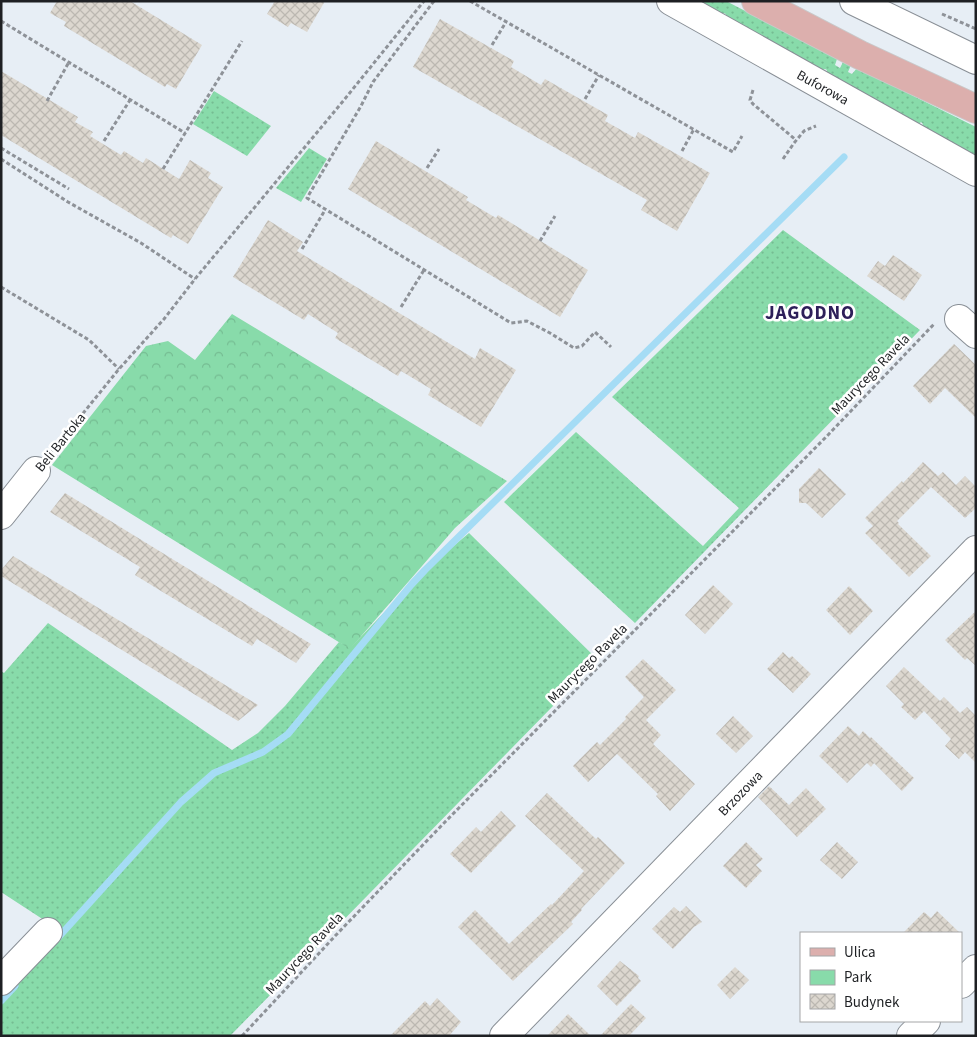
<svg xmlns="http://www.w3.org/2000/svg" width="977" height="1037" viewBox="0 0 977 1037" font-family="'Source Sans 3',sans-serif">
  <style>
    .green { fill: url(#green-dots) }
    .forest { fill: url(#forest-crowns) }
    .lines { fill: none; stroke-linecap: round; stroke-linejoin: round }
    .stream { stroke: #a5dcf5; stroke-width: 7 }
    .building { fill: url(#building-cross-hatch) }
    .minor-casing { stroke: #898f96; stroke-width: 30 }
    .major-casing { stroke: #c9c9ca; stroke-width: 30 }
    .path { stroke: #8e9298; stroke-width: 3; stroke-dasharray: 4 2.5; stroke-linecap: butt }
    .minor { stroke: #fff; stroke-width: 28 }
    .major { stroke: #dcafad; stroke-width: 28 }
    .labels { text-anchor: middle; stroke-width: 5; stroke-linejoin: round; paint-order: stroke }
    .street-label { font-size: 14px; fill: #1e2023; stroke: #fff }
    .district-label { font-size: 19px; font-weight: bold; letter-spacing: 1px; fill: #2d1f59; stroke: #fff }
  </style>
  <defs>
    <pattern id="green-dots" width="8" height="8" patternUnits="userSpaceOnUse" patternTransform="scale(1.25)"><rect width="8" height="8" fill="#88dbaa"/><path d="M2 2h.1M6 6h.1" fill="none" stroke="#75bc92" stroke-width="1.8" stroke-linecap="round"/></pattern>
    <pattern id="forest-crowns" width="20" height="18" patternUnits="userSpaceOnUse" patternTransform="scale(1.25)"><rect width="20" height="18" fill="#88dbaa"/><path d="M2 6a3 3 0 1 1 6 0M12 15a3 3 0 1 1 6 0" fill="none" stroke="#75bc92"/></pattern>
    <pattern id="building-cross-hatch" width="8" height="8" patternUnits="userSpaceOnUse" patternTransform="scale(1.25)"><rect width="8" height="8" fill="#dcd7cf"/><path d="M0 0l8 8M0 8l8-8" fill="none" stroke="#bcb8b1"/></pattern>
  </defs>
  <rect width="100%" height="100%" fill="#e7eef5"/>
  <g class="green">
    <path d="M697,1h29l111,58 -2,6 5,3 3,-6 8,3 -3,7 4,2 5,-6 119,59v29l-54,-30 1,-2 -2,-2 -2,2 -93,-51 1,-3 -2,-1 -4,1 -96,-54 1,-2 -3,-1 -3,1z"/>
    <path d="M214,91l57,35 -24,30 -54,-32z"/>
    <path d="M309,148l18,11 -26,43 -25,-14z"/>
    <path d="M783,230l137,100 -285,293 -131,-121 72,-70 127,114 36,-38 -127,-111z"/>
    <path d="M469,533l129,127 -368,376h-229v-44l46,-70 -46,-30v-221l3,2 44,-50 184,127 26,-17 27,-27 54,-64 11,6 75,-78z"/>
  </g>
  <path class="forest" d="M232,314l275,167 -52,47 -105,121 -298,-184 94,-119 22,-5 27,19z"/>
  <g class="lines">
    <g class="stream">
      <path d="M55,941l126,-139 33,-29 49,-21 25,-18 123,-149 14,-15 419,-413"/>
      <path d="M1,1001l14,-15"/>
    </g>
  </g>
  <g class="building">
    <path d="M57,1h73l72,44 -26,44 -9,-5 -2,3 -101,-61 2,-4 -16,-9z"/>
    <path d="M275,1h50l-18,31 -16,-9 -3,4 -21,-13z"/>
    <path d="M440,19l74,42 -3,6 30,18 4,-6 63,36 -3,6 30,17 3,-6 72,41 -33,58 -36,-21 6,-10 -234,-133z"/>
    <path d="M1,71l77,46 -3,5 18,10 -3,4 31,19 3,-4 19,12 3,-5 33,21 11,-19 21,13 -3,5 15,9 -35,57 -15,-9 -2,3 -170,-103z"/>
    <path d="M376,141l92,56 -2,3 30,18 2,-3 90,55 -28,47 -212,-128z"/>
    <path d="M268,220l35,22 -6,9 178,108 5,-11 36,22 -35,57 -53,-32 3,-6 -30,-18 -3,5 -63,-38 3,-5 -30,-19 -4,6 -71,-43z"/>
    <path d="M893,255l29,20 -18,26 -37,-25 11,-15 7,5z"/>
    <path d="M954,344l22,21v53l-31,-30 -15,16 -17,-18z"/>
    <path d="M923,462l15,14 5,-4 13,13 9,-9 11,11v21l-11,10 -34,-31 -34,34 2,2 -1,1 33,32 -22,21 -44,-44 8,-7 -8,-8 37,-37 1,2z"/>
    <path d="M819,468l27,26 -24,24 -16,-15h-7v-14z"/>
    <path d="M65,493l218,134 28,17 -15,19 -39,-24 -5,7 -91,-55 -26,-16 5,-8 -90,-55z"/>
    <path d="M13,556l245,149 -20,16 -237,-145v-6z"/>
    <path d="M713,585l20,19 -28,30 -20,-19z"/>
    <path d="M849,586l24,25 -23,24 -24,-25z"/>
    <path d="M976,611v55l-9,-8 -2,2 -20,-20z"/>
    <path d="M783,652l6,6 3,-2 19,18 -18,19 -26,-24z"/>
    <path d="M643,659l33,31 -30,30 15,15 -8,9 42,40 -25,27 -14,-15 2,-2 -41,-40 -29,28 -15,-16 24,-24 3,3 26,-26 -1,-2 19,-20 -19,-20z"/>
    <path d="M904,667l36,34 4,-4 16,16 7,-6 9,9v47l-11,-11 -6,7 -14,-13 6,-7 -27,-28 -9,9 -14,-13 3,-3 -18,-18z"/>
    <path d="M733,716l20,20 -17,17 -20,-19z"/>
    <path d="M848,726l11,10 4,-5 7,7 1,-1 43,41 -12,13 -28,-28 -3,4 -4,-4 -20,20 -28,-27z"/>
    <path d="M769,786l20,19 17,-17 20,21 -29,28 -39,-40z"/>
    <path d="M547,793l49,46 2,-2 27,26 -44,46 1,1 -11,12 2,2 -60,57 -55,-54 17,-17 34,34 42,-40 1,1 32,-34 -59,-55z"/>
    <path d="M501,811l15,15 -45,47 -21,-19 26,-27 5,5z"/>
    <path d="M746,842l17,17 -7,6 6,6 -16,17 -23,-22z"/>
    <path d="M837,842l21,20 -16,17 -22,-19z"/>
    <path d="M686,906l16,16 -8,5 -21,22 -21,-20 22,-22 6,5z"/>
    <path d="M937,911l23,22h-57l21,-21 7,6z"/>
    <path d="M620,961l19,15 -1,2 3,3 -24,25 -20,-20z"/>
    <path d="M735,967l14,13 -19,19 -13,-14z"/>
    <path d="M437,998l24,24 -12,14h-59l35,-35 5,5z"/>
    <path d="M631,1004l15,14 -17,18h-29z"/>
    <path d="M568,1014l23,22h-44z"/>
  </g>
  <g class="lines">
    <g class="minor-casing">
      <g id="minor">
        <path d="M671,1l305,171"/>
        <path d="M854,1l122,59"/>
        <path d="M959,319l17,15"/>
        <path d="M1,515l35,-44"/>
        <path d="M1,981l47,-49"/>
        <path d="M961,984l15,-15"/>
        <path d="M504,1036l472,-486"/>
        <path d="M911,1036l15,-15"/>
      </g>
    </g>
    <g class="major-casing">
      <path id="major" d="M756,1l104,54 116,54"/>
    </g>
    <g class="path">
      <path d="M434,1l-61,81 -12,24 -54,92 204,125 16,-2 23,12 24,15 8,-2 13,-14 16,15"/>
      <path d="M470,1l263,151 9,-16"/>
      <path d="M942,14l34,15"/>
      <path d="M1,21l184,112"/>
      <path d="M492,45l14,-23"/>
      <path d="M753,90l-3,10 3,4 43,36"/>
      <path d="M585,99l14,-24"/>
      <path d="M47,101l22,-39"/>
      <path d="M104,141l26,-41"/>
      <path d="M1,148l68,41"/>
      <path d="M682,151l12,-22"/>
      <path d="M1,159l67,43 73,41 54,36"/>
      <path d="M783,159l11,-16 10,-12 12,-5"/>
      <path d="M427,168l12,-19"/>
      <path d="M163,169l79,-128"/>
      <path d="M540,241l15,-25"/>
      <path d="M302,249l23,-39"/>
      <path d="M1,287l88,53 30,29"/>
      <path d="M401,307l23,-37"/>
      <path d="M50,454l69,-85 45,-50 31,-40 149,-179 80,-99"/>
      <path d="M242,1036l94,-101 109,-113 382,-386 108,-113"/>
    </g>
    <use href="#minor" class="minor"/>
    <use href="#major" class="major"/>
  </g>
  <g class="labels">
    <g class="street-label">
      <text transform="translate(823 87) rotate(29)" y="5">Buforowa</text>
      <text transform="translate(870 374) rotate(-46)" y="5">Maurycego Ravela</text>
      <text transform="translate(60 442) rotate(-51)" y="5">Beli Bartoka</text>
      <text transform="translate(587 663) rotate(-45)" y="5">Maurycego Ravela</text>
      <text transform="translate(740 793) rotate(-46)" y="5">Brzozowa</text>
      <text transform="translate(304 953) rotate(-47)" y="5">Maurycego Ravela</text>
    </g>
    <g class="district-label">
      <text x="810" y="319">JAGODNO</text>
    </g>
  </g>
  <rect width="977" height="1037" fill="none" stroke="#1e2023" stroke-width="5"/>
  <rect x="800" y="932" width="162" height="90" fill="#ffffff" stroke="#a5a6a7"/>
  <rect x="810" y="948" width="25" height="8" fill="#dcafad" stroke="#a5a6a7"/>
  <text x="844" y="957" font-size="15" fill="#1e2023">Ulica</text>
  <rect x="810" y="970" width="25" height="15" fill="#88dbaa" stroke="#a5a6a7"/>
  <text x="844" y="982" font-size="15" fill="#1e2023">Park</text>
  <rect x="810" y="994" width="25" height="15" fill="url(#building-cross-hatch)" stroke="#a5a6a7"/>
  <text x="844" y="1007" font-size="15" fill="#1e2023">Budynek</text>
</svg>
